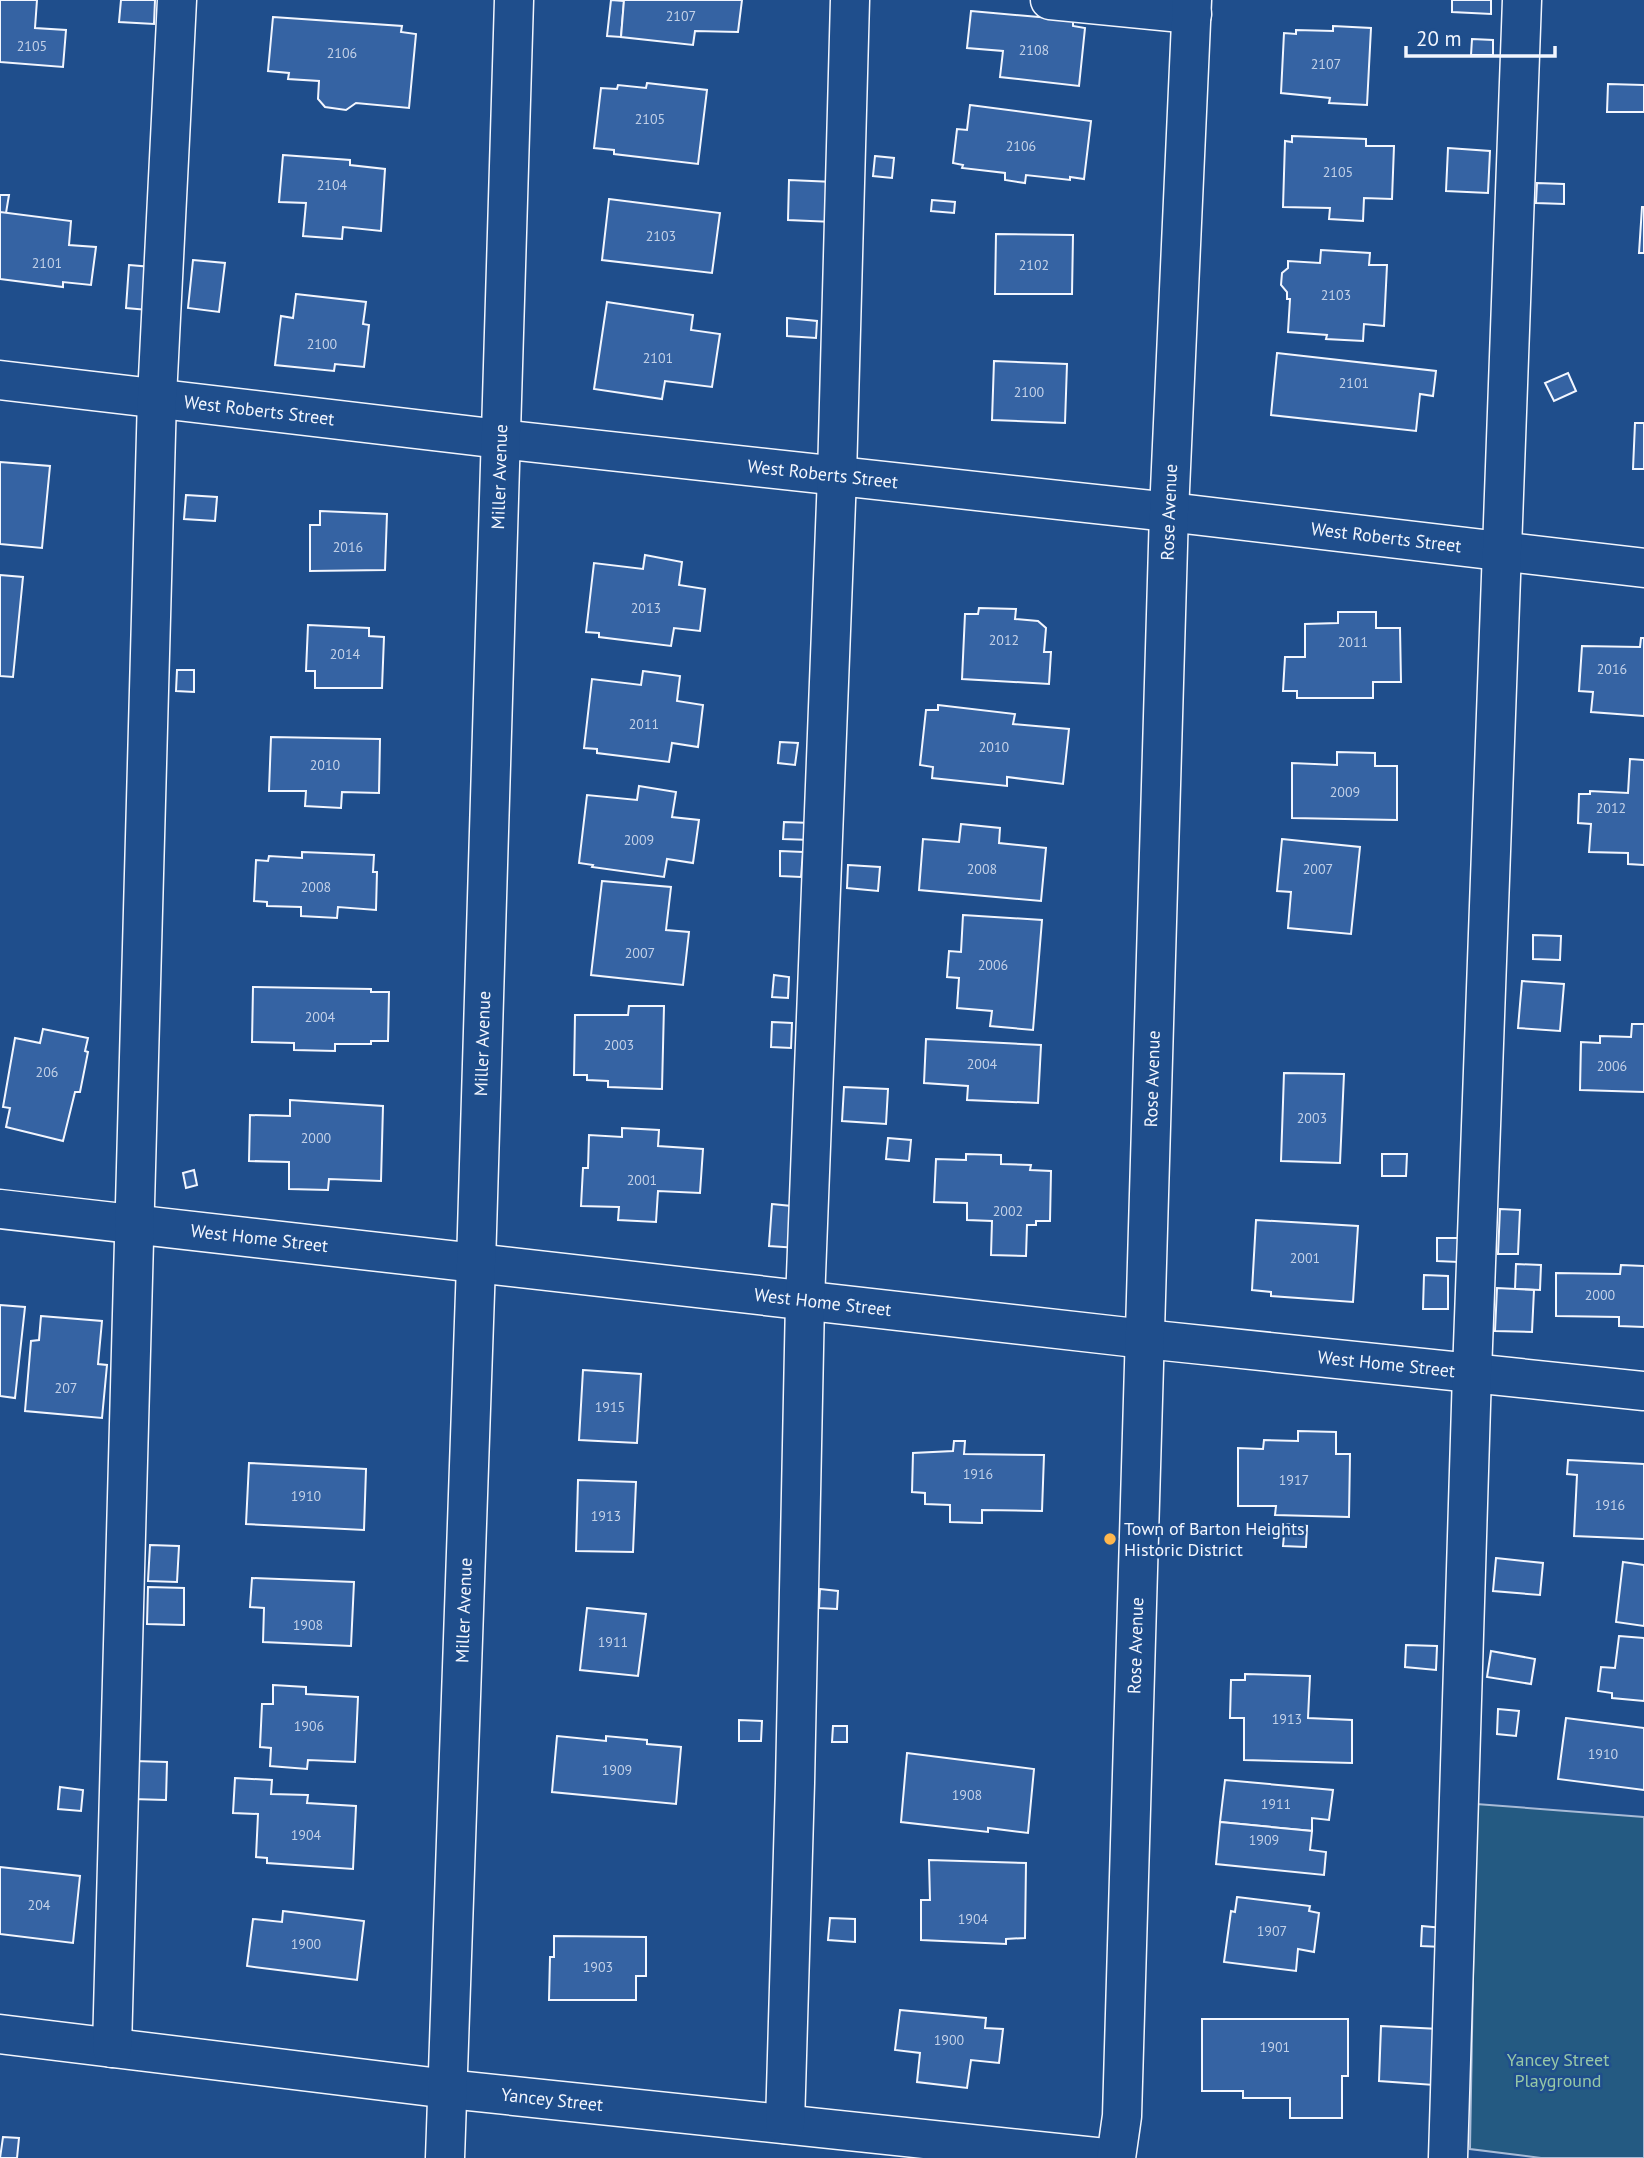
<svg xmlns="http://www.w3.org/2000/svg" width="1644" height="2158" viewBox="0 0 1644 2158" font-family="'PT Sans',sans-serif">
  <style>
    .green { fill: #245a82; stroke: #a8bbd7; stroke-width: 2 }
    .building { fill: #3563a3; stroke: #f2f6ff; stroke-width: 2 }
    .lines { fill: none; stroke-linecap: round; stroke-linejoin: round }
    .minor-casing { stroke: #f2f6ff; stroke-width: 41 }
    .minor { stroke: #1f4e8c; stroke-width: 38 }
    .poi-dot { fill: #ffb74d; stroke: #1f4e8c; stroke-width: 2.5 }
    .labels { text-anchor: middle; stroke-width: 5; stroke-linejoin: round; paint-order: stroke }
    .number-label { font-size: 14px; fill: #c3d1e8 }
    .street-label { font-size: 18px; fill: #f2f6ff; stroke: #1f4e8c }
    .poi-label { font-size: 18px; fill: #f2f6ff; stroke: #1f4e8c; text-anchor: start }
    .park-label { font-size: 18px; fill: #97c8a6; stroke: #1f4e8c }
  </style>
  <rect width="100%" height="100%" fill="#1f4e8c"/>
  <path class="green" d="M1476,1804l168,13v341h-103l-71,-9z"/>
  <g class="building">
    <path d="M0,0h37l-2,28 31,2 -3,37 -63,-5z"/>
    <path d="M121,0h34l-1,24 -35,-2z"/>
    <path d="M611,0l13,1 -3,36 -14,-1z"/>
    <path d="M742,0l-4,32 -43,-1 -2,14 -72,-8 3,-37z"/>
    <path d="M1452,0h39v14l-39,-2z"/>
    <path d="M971,11l102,9v6l12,2 -6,58 -79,-9 3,-26 -36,-3z"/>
    <path d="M273,17l129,9 -1,6 15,2 -7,74 -53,-5 -10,7 -21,-3 -7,-8 1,-18 -31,-2 1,-6 -21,-2z"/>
    <path d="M1333,26l38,2 -4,77 -38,-2 1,-5 -49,-5 3,-60 12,1v-4l37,1z"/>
    <path d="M1472,39l21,1v15h-22z"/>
    <path d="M647,83l60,7 -9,74 -84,-10v-4l-20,-2 7,-60 16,1 1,-4 28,3z"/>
    <path d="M1608,84l36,1v27h-37z"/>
    <path d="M970,105l121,16 -7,58 -14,-2v3l-44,-5 -1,8 -20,-3v-7l-43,-5 1,-3 -10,-2 4,-34 10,1z"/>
    <path d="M1292,136l74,3v7h28l-2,53 -28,-1 -1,23 -34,-2 1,-11 -47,-1 2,-66 7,1z"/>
    <path d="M1448,148l42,3 -2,42 -42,-2z"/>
    <path d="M283,155l67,5v5l35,4 -4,62 -38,-4 -1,12 -39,-3 3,-33 -27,-1z"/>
    <path d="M875,156l19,2 -2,20 -19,-2z"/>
    <path d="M789,180l45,2 -1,40 -45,-2z"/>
    <path d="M1537,183l27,1v20l-28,-1z"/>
    <path d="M0,195h9l-3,18h-6z"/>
    <path d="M609,199l111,14 -8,60 -110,-13z"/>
    <path d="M932,200l23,2 -1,11 -23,-2z"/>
    <path d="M1642,207h2v46h-5z"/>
    <path d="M0,212l71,9 -2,24 27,2 -5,38 -28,-3v5l-63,-8z"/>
    <path d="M996,234l77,1 -1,59h-77z"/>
    <path d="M1321,250l49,3 -1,12h18l-3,61 -20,-2 -1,17 -37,-2 1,-4 -39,-3 2,-33h-3v-7l-6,-7 1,-12 6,-5v-7l32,2z"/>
    <path d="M193,260l32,3 -6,49 -31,-4z"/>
    <path d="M129,265l23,2 -4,43 -22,-2z"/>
    <path d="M296,294l70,8 -3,22 6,1 -5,42 -29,-3 -1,7 -59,-6 6,-49 12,2z"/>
    <path d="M607,302l86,13 -2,15 29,4 -8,53 -47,-6 -3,18 -68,-10z"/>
    <path d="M787,318l30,3 -1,17 -29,-2z"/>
    <path d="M1277,353l159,18 -3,25 -13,-2 -4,37 -145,-16z"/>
    <path d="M994,361l73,3 -2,59 -73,-3z"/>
    <path d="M1568,373l8,18 -22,10 -9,-18z"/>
    <path d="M1635,423h9v46h-11z"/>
    <path d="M0,462l50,4 -8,82 -42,-4z"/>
    <path d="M186,495l31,2 -2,24 -31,-2z"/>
    <path d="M320,511l67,3 -2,56 -75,1v-46h10z"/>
    <path d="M645,555l37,7 -3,23 26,4 -5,42 -26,-3 -3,18 -72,-9v-4l-13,-1 8,-69 49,6z"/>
    <path d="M0,575l23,2 -10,100 -13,-1z"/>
    <path d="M979,608l37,1 -1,10 23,2 8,7 -2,24h7l-2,32 -87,-5 3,-65h13z"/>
    <path d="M1338,612h38v16h24l1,54h-28v16h-76v-7h-14l2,-34h20v-33l33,-1z"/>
    <path d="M308,625l61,3v8l15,1 -2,51h-67v-17h-9z"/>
    <path d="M1641,638h3v78l-53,-4 2,-20 -14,-1 3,-45 58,1z"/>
    <path d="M177,670h17v22l-18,-1z"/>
    <path d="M643,671l37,5 -3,25 26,4 -5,42 -26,-4 -3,19 -72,-9v-4l-13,-1 8,-69 49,6z"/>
    <path d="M938,705l77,9 -2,10 56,5 -6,55 -56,-7v9l-75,-8 1,-11 -13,-2 6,-55h12z"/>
    <path d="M271,737l109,2 -1,54 -37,-1 -1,16 -36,-2 1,-15h-37z"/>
    <path d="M780,742l18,1 -3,22 -17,-2z"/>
    <path d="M1337,752l38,1v13h22v54l-105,-2v-55l45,2z"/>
    <path d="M1630,759l14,1v105l-16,-1v-11l-39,-1 2,-28 -13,-1 1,-29h11v-3l38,2z"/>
    <path d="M639,786l37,6 -4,25 27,3 -6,43 -26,-4 -3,18 -72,-10 1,-2 -14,-2 8,-68 50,5z"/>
    <path d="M784,822l27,1v17l-28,-1z"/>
    <path d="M961,824l39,4 -1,15 47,5 -5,53 -122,-11 4,-51 36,3z"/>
    <path d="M1282,839l78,8 -9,87 -63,-6 3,-36 -14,-1z"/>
    <path d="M780,851l23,1 -2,25 -21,-1z"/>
    <path d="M302,852l72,3 -1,17h4l-1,38 -38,-3 -1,11 -36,-2v-9l-34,-1v-4l-13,-1 2,-41 12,1 1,-5 33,2z"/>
    <path d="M848,865l32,2 -2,24 -31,-3z"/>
    <path d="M602,881l69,6 -5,43 23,2 -6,53 -92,-10z"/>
    <path d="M963,915l79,5 -9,110 -43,-4 2,-15 -35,-3 2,-30 -12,-1 2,-26 12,1z"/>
    <path d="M1533,935l28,1 -1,24 -27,-1z"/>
    <path d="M774,975l15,2 -1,21 -16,-1z"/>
    <path d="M1522,981l42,3 -4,47 -42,-3z"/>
    <path d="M253,987l118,2v3h18l-1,49h-17v3h-36v7l-41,-1v-7l-42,-1z"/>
    <path d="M629,1006h35l-2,83 -54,-2v-6l-21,-1v-5h-13l1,-60h53z"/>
    <path d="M772,1022l20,1 -1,25 -20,-1z"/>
    <path d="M1632,1024h12v68l-64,-2 1,-48 19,1v-7l31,1z"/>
    <path d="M43,1029l45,9 -3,13 3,1 -8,40h-5l-12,49 -57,-14 4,-19 -7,-1 12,-69 25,5z"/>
    <path d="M926,1039l115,6 -3,58 -71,-3 1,-14 -44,-3z"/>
    <path d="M1284,1073l60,1 -4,89 -59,-2z"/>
    <path d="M844,1087l44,2 -2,35 -44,-3z"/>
    <path d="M290,1100l93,6 -2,75 -52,-2 -1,11 -39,-1v-27l-40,-1 1,-46 40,1z"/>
    <path d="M622,1128l37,2 -1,16 45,3 -3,44 -42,-2 -2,31 -38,-2 1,-13 -38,-1 2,-38h5l1,-33 33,2z"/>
    <path d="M888,1138l23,2 -2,21 -23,-2z"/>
    <path d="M966,1154l35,1v9l30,1 -1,5 21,1 -1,50h-14v4h-9l-1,31 -35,-1 1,-34 -25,-1v-17l-33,-1 2,-43 30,1z"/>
    <path d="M1382,1154h25l-1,22h-24z"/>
    <path d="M194,1170l3,15 -11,3 -3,-15z"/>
    <path d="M772,1204l29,3 -3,41 -29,-2z"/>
    <path d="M1500,1209l20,1 -2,44h-20z"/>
    <path d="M1256,1220l102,6 -5,76 -82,-6v-4l-19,-2z"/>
    <path d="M1437,1238h21v24l-21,-1z"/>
    <path d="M1516,1264l25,1 -1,25 -25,-1z"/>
    <path d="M1621,1265l23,1v61l-25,-1v-9l-63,-1v-43l64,1z"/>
    <path d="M1424,1275l24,1v33h-25z"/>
    <path d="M1497,1288l37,2 -2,42 -37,-1z"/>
    <path d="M0,1305l25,2 -10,91 -15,-2z"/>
    <path d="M41,1316l61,5 -4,43 9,1 -5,53 -77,-7 6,-70 8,-1z"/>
    <path d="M583,1370l58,4 -4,69 -58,-3z"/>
    <path d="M1298,1431l38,1v22h14l-1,63 -74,-2 1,-9h-38v-58l25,1 1,-9 34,1z"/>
    <path d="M954,1441h11l-1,13 80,1 -2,56 -60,-1v13l-32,-1v-17l-25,-1v-11l-13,-1 1,-39 40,-2z"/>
    <path d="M1568,1460l76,4v75l-70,-3 3,-61 -10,-1z"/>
    <path d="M249,1463l117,6 -2,61 -118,-6z"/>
    <path d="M578,1480l58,2 -3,70 -57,-1z"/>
    <path d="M1285,1524l22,2 -1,21 -23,-1z"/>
    <path d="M150,1545l29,1 -2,36 -29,-1z"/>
    <path d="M1496,1558l47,5 -3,32 -47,-4z"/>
    <path d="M1623,1562l21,3v61l-28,-4z"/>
    <path d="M252,1578l102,4 -3,64 -88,-4 1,-34 -14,-1z"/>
    <path d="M148,1587l36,1v37l-37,-1z"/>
    <path d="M820,1589l18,2 -1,18 -18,-1z"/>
    <path d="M587,1608l59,6 -8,62 -58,-6z"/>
    <path d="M1619,1636l25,2v63l-32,-3v-5l-14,-2 3,-24 14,1z"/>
    <path d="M1406,1645l31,1 -1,24 -31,-3z"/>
    <path d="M1491,1651l44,8 -4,25 -44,-7z"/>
    <path d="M1245,1674l65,2 -2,42 44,2v43l-108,-3v-42h-14l1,-38h14z"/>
    <path d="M273,1685l33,2v7l52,3 -3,65 -47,-2 -1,9 -37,-3 1,-18 -11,-1 2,-43h11z"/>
    <path d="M1498,1709l21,2 -3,25 -19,-2z"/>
    <path d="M1566,1718l78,10v62l-86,-11z"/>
    <path d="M739,1720l23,1 -1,20h-22z"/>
    <path d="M833,1726h14v16h-15z"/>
    <path d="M557,1736l49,5v-5l41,4v4l34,3 -5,57 -124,-12z"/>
    <path d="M907,1753l127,16 -6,64 -40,-5v4l-87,-10z"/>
    <path d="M134,1761l33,1 -1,38 -34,-1z"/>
    <path d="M235,1778l37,2 -1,14 37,1 -1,8 49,3 -3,63 -86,-6v-5l-11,-1 2,-43 -25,-1z"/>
    <path d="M1225,1780l108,10 -4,30 -17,-2v13l-92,-9z"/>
    <path d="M60,1787l23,3 -2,21 -23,-2z"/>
    <path d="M1220,1822l92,9 -2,19 16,2 -2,23 -108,-11z"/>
    <path d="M929,1860l97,3 -1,75 -19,1v5l-85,-4v-40h9z"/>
    <path d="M0,1867l80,9 -7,67 -73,-9z"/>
    <path d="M1237,1897l73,9 -1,5 10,2 -5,39 -16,-3 -2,22 -72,-9 7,-51 4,1z"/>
    <path d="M283,1911l81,10 -7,59 -110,-14 6,-47 29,3z"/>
    <path d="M830,1918l25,1v23l-27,-2z"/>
    <path d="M1422,1926l21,2 -1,19 -21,-1z"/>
    <path d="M554,1936l92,1v39h-10v24h-87l1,-43h4z"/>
    <path d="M900,2010l86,8 -1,10 18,1 -4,34 -28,-3 -4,28 -50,-6 3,-29 -25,-3z"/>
    <path d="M1202,2019h146v57h-6v42h-52v-20h-47v-7h-41z"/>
    <path d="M1381,2026l58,3 -5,56 -55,-4z"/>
    <path d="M3,2137l16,1 -2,20h-17z"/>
  </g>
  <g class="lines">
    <g class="minor-casing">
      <g id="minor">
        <path d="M1050,0l142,14"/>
        <path id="s1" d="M0,380l500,59 669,73 475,56"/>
        <path id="s2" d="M0,1209l1145,130 499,52"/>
        <path id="s3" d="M0,2034l448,55 657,69"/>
        <path d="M112,2048l45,-1651 20,-397"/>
        <path d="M785,2124l10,-341 10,-482 32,-825 13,-476"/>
        <path id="s4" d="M445,2158l31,-894 38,-1264"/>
        <path id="s5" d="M1116,2158l6,-42 47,-1604 23,-512"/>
        <path d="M1448,2158l24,-785 50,-1373"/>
      </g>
    </g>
    <use href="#minor" class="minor"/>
  </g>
  <circle class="poi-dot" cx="1110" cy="1539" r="7"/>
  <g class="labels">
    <g class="number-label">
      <text x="681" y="21">2107</text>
      <text x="32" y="51">2105</text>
      <text x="1034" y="55">2108</text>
      <text x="342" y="58">2106</text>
      <text x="1326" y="69">2107</text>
      <text x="650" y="124">2105</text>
      <text x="1021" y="151">2106</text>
      <text x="1338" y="177">2105</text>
      <text x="332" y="190">2104</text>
      <text x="661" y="241">2103</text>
      <text x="47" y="268">2101</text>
      <text x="1034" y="270">2102</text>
      <text x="1336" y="300">2103</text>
      <text x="322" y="349">2100</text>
      <text x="658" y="363">2101</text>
      <text x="1354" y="388">2101</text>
      <text x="1029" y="397">2100</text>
      <text x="348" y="552">2016</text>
      <text x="646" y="613">2013</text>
      <text x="1004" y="645">2012</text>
      <text x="1353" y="647">2011</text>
      <text x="345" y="659">2014</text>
      <text x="1612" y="674">2016</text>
      <text x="644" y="729">2011</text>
      <text x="994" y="752">2010</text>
      <text x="325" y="770">2010</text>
      <text x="1345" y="797">2009</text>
      <text x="1611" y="813">2012</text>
      <text x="639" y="845">2009</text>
      <text x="982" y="874">2008</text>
      <text x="1318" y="874">2007</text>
      <text x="316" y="892">2008</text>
      <text x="640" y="958">2007</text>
      <text x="993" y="970">2006</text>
      <text x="320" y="1022">2004</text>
      <text x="619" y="1050">2003</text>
      <text x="982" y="1069">2004</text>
      <text x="1612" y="1071">2006</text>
      <text x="47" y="1077">206</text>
      <text x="1312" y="1123">2003</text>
      <text x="316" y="1143">2000</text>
      <text x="642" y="1185">2001</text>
      <text x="1008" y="1216">2002</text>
      <text x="1305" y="1263">2001</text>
      <text x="1600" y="1300">2000</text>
      <text x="66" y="1393">207</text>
      <text x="610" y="1412">1915</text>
      <text x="978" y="1479">1916</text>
      <text x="1294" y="1485">1917</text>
      <text x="306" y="1501">1910</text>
      <text x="1610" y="1510">1916</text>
      <text x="606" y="1521">1913</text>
      <text x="308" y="1630">1908</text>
      <text x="613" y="1647">1911</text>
      <text x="1287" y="1724">1913</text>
      <text x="309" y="1731">1906</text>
      <text x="1603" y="1759">1910</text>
      <text x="617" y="1775">1909</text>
      <text x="967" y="1800">1908</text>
      <text x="1276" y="1809">1911</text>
      <text x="306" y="1840">1904</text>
      <text x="1264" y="1845">1909</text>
      <text x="39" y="1910">204</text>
      <text x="973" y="1924">1904</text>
      <text x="1272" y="1936">1907</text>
      <text x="306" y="1949">1900</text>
      <text x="598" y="1972">1903</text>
      <text x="949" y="2045">1900</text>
      <text x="1275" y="2052">1901</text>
    </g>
    <g class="street-label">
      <text dy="6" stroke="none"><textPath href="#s1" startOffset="261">West Roberts Street</textPath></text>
      <text dy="6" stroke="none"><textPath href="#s1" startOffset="828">West Roberts Street</textPath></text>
      <text dy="6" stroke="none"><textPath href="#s4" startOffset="1682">Miller Avenue</textPath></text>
      <text dy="6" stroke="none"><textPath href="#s5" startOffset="1647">Rose Avenue</textPath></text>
      <text dy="6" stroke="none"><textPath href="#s1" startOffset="1395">West Roberts Street</textPath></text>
      <text dy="6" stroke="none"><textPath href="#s4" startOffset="1115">Miller Avenue</textPath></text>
      <text dy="6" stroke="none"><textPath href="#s5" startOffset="1080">Rose Avenue</textPath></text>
      <text dy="6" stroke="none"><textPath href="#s2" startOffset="261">West Home Street</textPath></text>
      <text dy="6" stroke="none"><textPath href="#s2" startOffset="828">West Home Street</textPath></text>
      <text dy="6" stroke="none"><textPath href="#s2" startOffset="1395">West Home Street</textPath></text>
      <text dy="6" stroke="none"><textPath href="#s4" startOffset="548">Miller Avenue</textPath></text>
      <text dy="6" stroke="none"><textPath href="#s5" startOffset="513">Rose Avenue</textPath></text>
      <text dy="6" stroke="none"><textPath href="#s3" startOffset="556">Yancey Street</textPath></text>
    </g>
    <g class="poi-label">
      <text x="1124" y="1535">Town of Barton Heights<tspan x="1124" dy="21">Historic District</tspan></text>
    </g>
    <g class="park-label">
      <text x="1558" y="2066">Yancey Street<tspan x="1558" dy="21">Playground</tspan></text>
    </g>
  </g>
  <path d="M1406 46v10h149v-10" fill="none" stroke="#f2f6ff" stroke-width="3.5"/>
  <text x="1416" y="46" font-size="21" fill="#f2f6ff" stroke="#1f4e8c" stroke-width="5" paint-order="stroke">20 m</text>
</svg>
